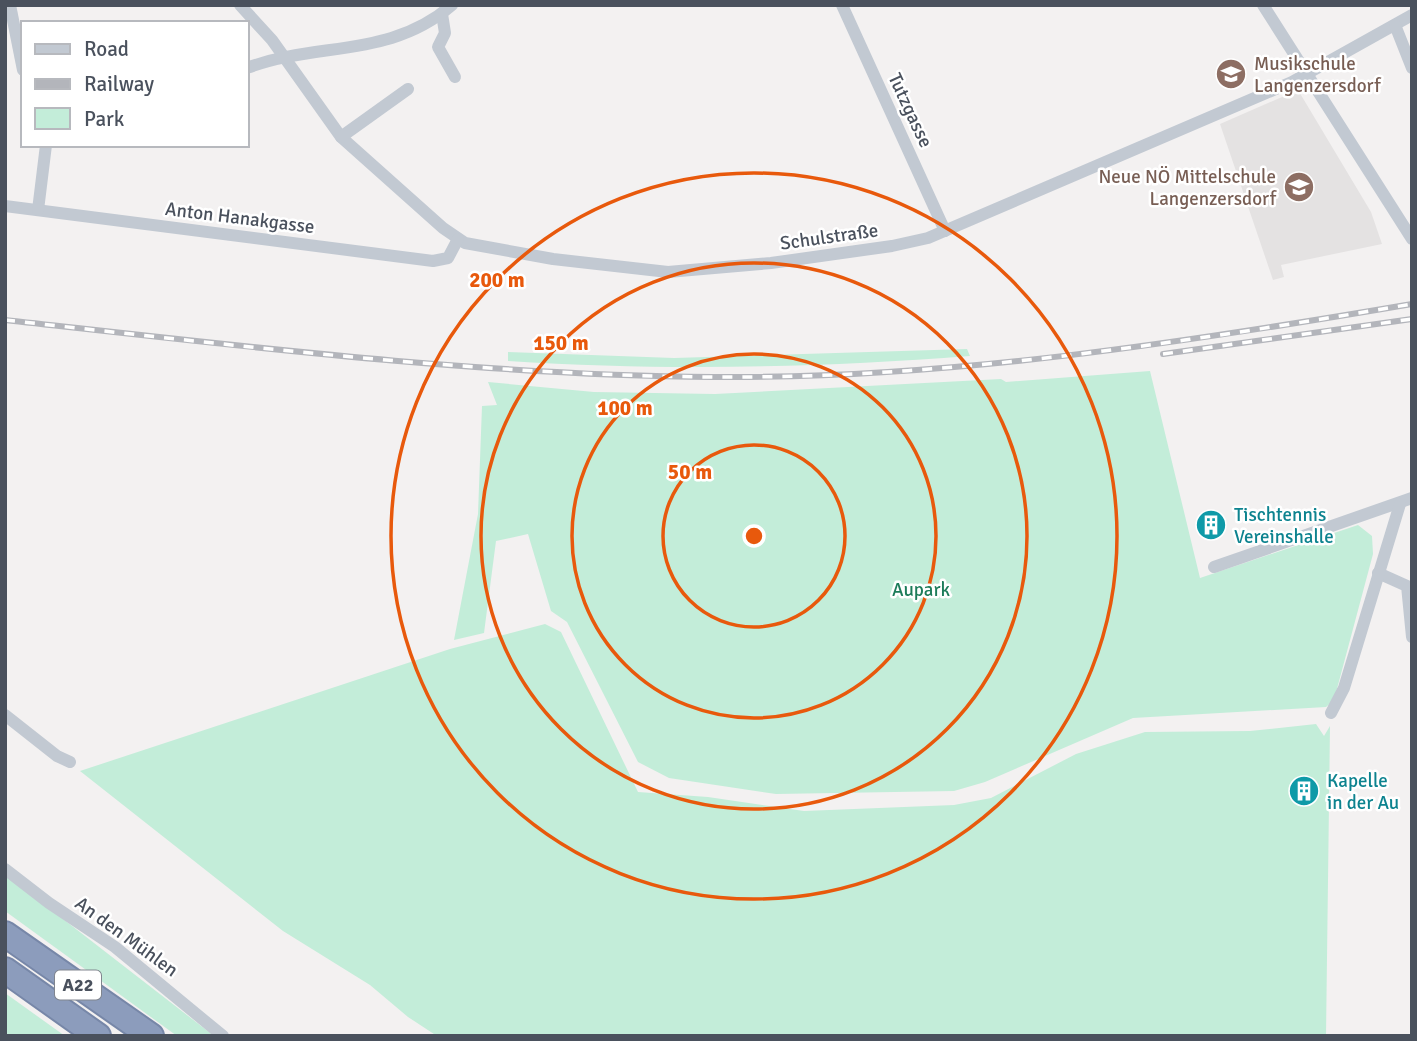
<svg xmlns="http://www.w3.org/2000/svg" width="1417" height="1041" viewBox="0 0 1417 1041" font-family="Signika,sans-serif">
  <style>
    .education { fill: #e4e2e2 }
    .green { fill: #c3edd9 }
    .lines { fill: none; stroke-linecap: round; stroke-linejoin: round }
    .motorway-casing { stroke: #7787a8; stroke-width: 28 }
    .minor { stroke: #c2c9d2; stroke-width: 12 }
    .motorway { stroke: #8c9cbc; stroke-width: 24 }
    .rail-casing { stroke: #b3b5bb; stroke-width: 6 }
    .rail { stroke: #fff; stroke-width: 3.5; stroke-dasharray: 10; stroke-linecap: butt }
    .ring { fill: none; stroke: #e8590c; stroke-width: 3.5 }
    .labels { text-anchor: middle; stroke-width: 5; stroke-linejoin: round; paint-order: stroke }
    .shield { fill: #fff; stroke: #80858e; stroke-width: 2 }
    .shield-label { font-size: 18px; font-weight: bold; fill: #4a515d }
    .education-label { font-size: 19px; fill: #785e54; stroke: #fff; text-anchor: start }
    .street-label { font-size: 19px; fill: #4a515d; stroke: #fff }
    .culture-label { font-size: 19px; fill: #0d838f; stroke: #fff; text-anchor: start }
    .park-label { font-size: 19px; fill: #1d7c5a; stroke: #fff }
    .centre { fill: #e8590c; stroke: #fff; stroke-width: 3.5 }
    .ring-label { font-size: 21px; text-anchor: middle; font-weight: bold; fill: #e8590c; stroke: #fff; stroke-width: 5; stroke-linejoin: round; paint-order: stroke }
  </style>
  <rect width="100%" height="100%" fill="#f3f1f1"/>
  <path class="education" d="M1298,90l73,122 11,32 -101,21 3,12 -11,3 -53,-156z"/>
  <g class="green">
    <path d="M967,349l3,7c-158,12 -304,15 -462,5v-9l166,6z"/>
    <path d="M1150,371l50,207 158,-53 14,11 1,18 -39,146 -8,7 -193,11 -148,64 -31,9 -178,3 -107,-16 -31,-16 -71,-140 -16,-11 -23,-77 -32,7 -12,92 -30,7 24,-126 4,-108 15,-1 -9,-23 106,10 121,2 286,-15 5,3z"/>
    <path d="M545,624l16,8 77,160 70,5 96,14 150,-6 37,-7 85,-44 69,-22 105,-1 66,-7 8,12 6,-10 -4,310h-889l-29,-19 -38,-32 -87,-54 -203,-160 370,-122z"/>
    <path d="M5,874l209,162h-37l-172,-125z"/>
    <path d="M5,993l60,43h-60z"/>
  </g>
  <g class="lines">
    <g class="motorway-casing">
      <g id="motorway">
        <path d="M5,934l146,102"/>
        <path d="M5,970l93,66"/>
      </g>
    </g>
    <g class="minor">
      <path d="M10,5l13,65"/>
      <path d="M240,5l32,35 69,97 102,91 22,15 88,16 115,13 103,-9 121,-17 36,-8 364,-156 120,-67"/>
      <path d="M842,5l103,226"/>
      <path d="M1263,5l149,234"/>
      <path d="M442,14l3,19 -7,14 17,30"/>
      <path d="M1395,25l17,43"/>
      <path d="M247,68c72,-27 142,-9 205,-63"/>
      <path d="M341,137l67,-48"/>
      <path d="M5,206l428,55 15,-3 10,-19"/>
      <path d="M38,210l8,-65"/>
      <path d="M1214,567l198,-69"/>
      <path d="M1378,573l29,13 5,51"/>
      <path d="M1331,713l13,-25 56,-184"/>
      <path d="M5,715l52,41 13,6"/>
      <path d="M5,869l44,34 66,44 108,89"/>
    </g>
    <use href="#motorway" class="motorway"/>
    <g class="rail-casing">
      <g id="rail">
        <path d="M5,320c236,26 471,55 708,57 235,2 468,-34 699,-73"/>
        <path d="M1163,354l249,-35"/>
      </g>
    </g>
    <use href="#rail" class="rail"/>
  </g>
  <g class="ring">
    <circle cx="754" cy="536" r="91"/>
    <circle cx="754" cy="536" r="182"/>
    <circle cx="754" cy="536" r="273"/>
    <circle cx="754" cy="536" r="363"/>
  </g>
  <defs>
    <g id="school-disc" transform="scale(1.575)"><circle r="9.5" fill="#8d6e63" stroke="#fff"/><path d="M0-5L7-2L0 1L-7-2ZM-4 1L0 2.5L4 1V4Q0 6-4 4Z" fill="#fff"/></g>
    <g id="building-disc" transform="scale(1.575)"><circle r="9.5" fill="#0f9aa8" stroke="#fff"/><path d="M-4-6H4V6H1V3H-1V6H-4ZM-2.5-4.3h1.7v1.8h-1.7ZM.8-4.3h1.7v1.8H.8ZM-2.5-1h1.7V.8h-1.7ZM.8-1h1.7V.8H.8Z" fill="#fff"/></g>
  </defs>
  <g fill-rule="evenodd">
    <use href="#school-disc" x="1231" y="74"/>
    <use href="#school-disc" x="1299" y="187"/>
    <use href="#building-disc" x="1211" y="525"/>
    <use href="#building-disc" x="1304" y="791"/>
  </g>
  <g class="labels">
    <rect class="shield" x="55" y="970.5" width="46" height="29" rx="5"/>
    <g class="shield-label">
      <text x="78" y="991">A22</text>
    </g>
    <g class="education-label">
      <text x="1254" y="70">Musikschule<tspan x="1254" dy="22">Langenzersdorf</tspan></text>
      <text x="1276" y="183" text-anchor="end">Neue NÖ Mittelschule<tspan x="1276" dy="22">Langenzersdorf</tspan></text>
    </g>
    <g class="street-label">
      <text transform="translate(911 110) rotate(65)" y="7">Tutzgasse</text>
      <text transform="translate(240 217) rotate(7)" y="7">Anton Hanakgasse</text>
      <text transform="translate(829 236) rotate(-8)" y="7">Schulstraße</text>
      <text transform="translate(127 936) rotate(36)" y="7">An den Mühlen</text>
    </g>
    <g class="culture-label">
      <text x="1234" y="521">Tischtennis<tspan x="1234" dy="22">Vereinshalle</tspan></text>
      <text x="1327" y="787">Kapelle<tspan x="1327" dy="22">in der Au</tspan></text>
    </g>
    <g class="park-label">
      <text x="921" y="596">Aupark</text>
    </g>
  </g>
  <circle cx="754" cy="536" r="10" class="centre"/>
  <g class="ring-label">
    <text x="497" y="287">200 m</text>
    <text x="561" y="350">150 m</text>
    <text x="625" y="415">100 m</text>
    <text x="690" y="479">50 m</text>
  </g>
  <rect width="1417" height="1041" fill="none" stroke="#4a515d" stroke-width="14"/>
  <rect x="21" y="21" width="228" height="126" fill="#ffffff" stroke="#b7b9be" stroke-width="2"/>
  <rect x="35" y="44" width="35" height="10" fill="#c2c9d2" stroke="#b7b9be" stroke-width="2"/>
  <text x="84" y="56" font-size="21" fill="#4a515d">Road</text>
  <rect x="35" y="79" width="35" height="10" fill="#b3b5bb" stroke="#b7b9be" stroke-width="2"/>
  <text x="84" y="91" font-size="21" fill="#4a515d">Railway</text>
  <rect x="35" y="108" width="35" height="21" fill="#c3edd9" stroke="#b7b9be" stroke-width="2"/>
  <text x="84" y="126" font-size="21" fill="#4a515d">Park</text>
</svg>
